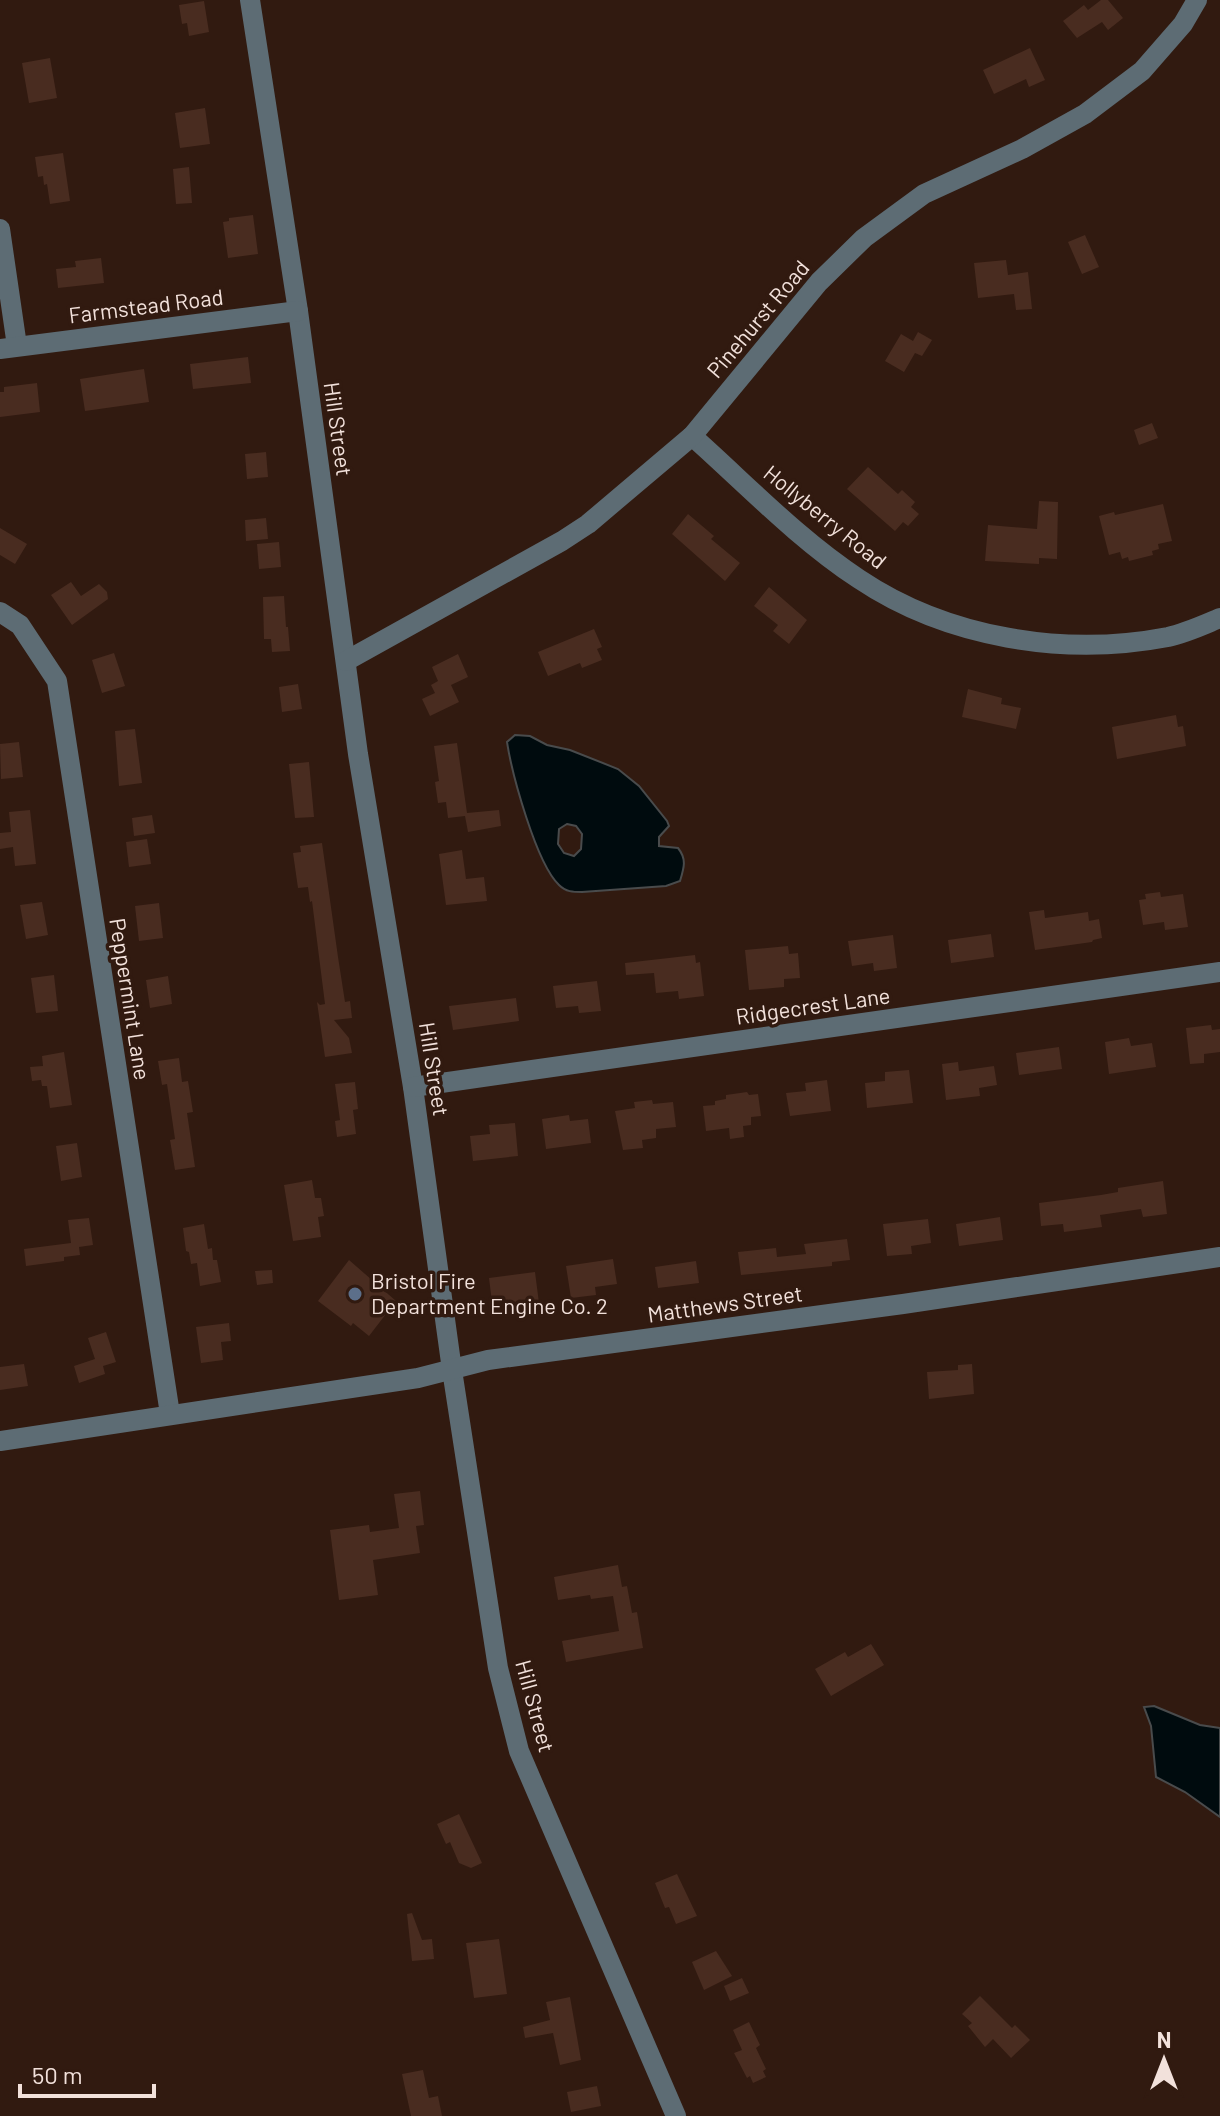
<svg xmlns="http://www.w3.org/2000/svg" width="1220" height="2116" viewBox="0 0 1220 2116" font-family="Barlow,sans-serif">
  <style>
    .water { fill: #000b0e; stroke: #494b4c; stroke-width: 2; fill-rule: evenodd }
    .building { fill: #492c20 }
    .lines { fill: none; stroke-linecap: round; stroke-linejoin: round }
    .minor { stroke: #5d6c74; stroke-width: 20 }
    .service-dot { fill: #5c6f8a; stroke: #311a10; stroke-width: 3 }
    .labels { text-anchor: middle; stroke-width: 7; stroke-linejoin: round; paint-order: stroke }
    .street-label { font-size: 22px; fill: #f2e1db; stroke: #311a10 }
    .poi-label { font-size: 22px; fill: #f2e1db; stroke: #311a10; text-anchor: start }
  </style>
  <rect width="100%" height="100%" fill="#311a10"/>
  <g class="water">
    <path d="M515,735l15,1 17,9 23,5 48,19 21,17 28,35 2,5 -10,11v9l19,2c9,11 6,20 2,33l-14,5 -84,6c-9,0 -16,0 -23,-7 -23,-22 -47,-111 -52,-143zM567,824l9,2 6,8 -1,15 -7,7 -10,-3 -6,-9 1,-15z"/>
    <path d="M1154,1706l46,19 20,3v89l-35,-25 -29,-15 -5,-51 -7,-19z"/>
  </g>
  <g class="building">
    <path d="M1101,0h7l15,18 -15,12 -6,-8 -25,16 -14,-17 21,-16 4,5z"/>
    <path d="M204,1l5,31 -20,4 -2,-13 -5,1 -3,-19z"/>
    <path d="M1030,48l15,32 -16,7 -3,-8 -32,15 -11,-24z"/>
    <path d="M50,58l7,40 -28,5 -7,-40z"/>
    <path d="M205,108l5,36 -30,4 -5,-35z"/>
    <path d="M63,153l7,48 -20,3 -3,-20 -3,1 -1,-9 -5,1 -3,-20z"/>
    <path d="M189,167l3,36 -16,1 -3,-35z"/>
    <path d="M253,215l5,39 -30,4 -5,-36 6,-1v-3z"/>
    <path d="M1085,235l14,32 -17,7 -14,-32z"/>
    <path d="M101,258l3,25 -46,5 -2,-19 20,-2 -1,-6z"/>
    <path d="M1006,260l2,15 20,-3 4,37 -16,1 -2,-16 -36,4 -4,-35z"/>
    <path d="M918,332l14,8 -10,16 -7,-3 -11,19 -19,-11 16,-27 12,7z"/>
    <path d="M248,357l3,26 -58,6 -3,-25z"/>
    <path d="M144,369l5,33 -64,9 -5,-32z"/>
    <path d="M37,383l3,29 -40,5v-25h4v-5z"/>
    <path d="M1152,423l6,15 -19,7 -5,-15z"/>
    <path d="M266,452l2,25 -21,2 -2,-25z"/>
    <path d="M868,467l30,27 4,-4 13,12 -4,5 8,7 -11,12 -5,-4 -8,9 -48,-42z"/>
    <path d="M1039,501l19,1 -1,57 -18,-1v6l-54,-3 3,-36 49,4z"/>
    <path d="M1163,504l9,37 -14,3 1,5 -7,2 1,4 -24,6 -1,-4 -6,2 -2,-7 -11,3 -10,-39 15,-4 1,3z"/>
    <path d="M688,514l26,22 -3,3 29,24 -15,18 -53,-47z"/>
    <path d="M266,518l2,21 -22,2 -1,-21z"/>
    <path d="M0,528l27,16 -12,20 -15,-9z"/>
    <path d="M279,542l2,25 -22,2 -2,-25z"/>
    <path d="M71,582l10,14 18,-12 8,8 1,7 -36,26 -21,-30z"/>
    <path d="M769,587l38,33 -18,24 -16,-13 5,-6 -24,-19z"/>
    <path d="M284,596l2,31h2l2,24 -18,1 -1,-13h-7l-1,-42z"/>
    <path d="M594,629l8,18 -5,2 5,11 -20,8 -2,-5 -32,13 -10,-24z"/>
    <path d="M114,653l11,33 -23,7 -10,-33z"/>
    <path d="M458,654l10,23 -17,8 8,17 -29,14 -8,-17 13,-6 -4,-8 7,-4 -6,-14z"/>
    <path d="M298,684l4,25 -20,3 -3,-25z"/>
    <path d="M968,689l34,9 -1,6 20,4 -5,21 -54,-12z"/>
    <path d="M1176,715l2,12 5,-1 3,20 -69,13 -5,-32z"/>
    <path d="M135,729l7,54 -23,3 -4,-55z"/>
    <path d="M19,742l4,35 -22,2 -1,-35z"/>
    <path d="M457,743l10,70 32,-3 2,16 -33,6 -3,-16 -17,2 -2,-16 -8,1 -3,-21 4,-1 -5,-35z"/>
    <path d="M309,762l5,55 -19,1 -6,-54z"/>
    <path d="M30,810l6,54 -21,2 -2,-19 -13,2v-16l11,-1 -2,-20z"/>
    <path d="M152,815l3,18 -21,3 -2,-18z"/>
    <path d="M147,839l4,25 -22,3 -3,-25z"/>
    <path d="M322,843l16,114 7,45 5,-1 2,17 -18,2 15,18 3,15 -27,4 -8,-55 3,3 5,-1 -13,-103 -2,1 -2,-15 -10,1 -5,-35 8,-1 -1,-6z"/>
    <path d="M462,850l4,29 18,-2 3,24 -41,4 -7,-51z"/>
    <path d="M1160,892l1,5 22,-3 5,33 -23,3 -1,-8 -21,3 -4,-25 7,-1 -1,-5z"/>
    <path d="M42,902l6,33 -22,4 -6,-34z"/>
    <path d="M159,903l4,35 -24,3 -4,-35z"/>
    <path d="M1044,910l1,8 43,-6 1,9 10,-2 3,19 -9,2 -1,2 -57,8 -6,-38z"/>
    <path d="M991,934l3,23 -43,6 -3,-23z"/>
    <path d="M893,935l4,33 -23,3 -1,-8 -21,3 -4,-25z"/>
    <path d="M788,946l1,8 9,-1 2,25 -16,1v8l-35,3 -4,-40z"/>
    <path d="M695,955l1,8 4,-1 4,34 -25,3 -1,-8 -22,2 -2,-20 -28,2 -1,-12z"/>
    <path d="M54,975l4,36 -22,2 -5,-35z"/>
    <path d="M168,976l4,28 -22,4 -4,-28z"/>
    <path d="M597,981l4,30 -22,2 -1,-7 -22,2 -3,-22z"/>
    <path d="M516,998l3,23 -66,9 -4,-24z"/>
    <path d="M1211,1025l1,5 8,-1v23l-16,2v9l-14,1 -4,-36z"/>
    <path d="M1129,1038l2,8 21,-3 4,24 -47,7 -4,-32z"/>
    <path d="M1059,1047l3,22 -43,6 -3,-22z"/>
    <path d="M64,1052l8,53 -22,3 -3,-22h-5l-1,-6 -9,1 -2,-14 13,-1 -1,-10z"/>
    <path d="M179,1058l3,24 6,-1 5,31 -6,1 8,54 -20,3 -5,-30 5,-1 -8,-55 -5,1 -4,-24z"/>
    <path d="M958,1062l1,9 35,-5 3,19 -18,3 1,8 -34,4 -4,-36z"/>
    <path d="M909,1070l4,33 -46,5 -2,-25 20,-2v-9z"/>
    <path d="M827,1080l4,31 -41,5 -4,-23 20,-2 -1,-8z"/>
    <path d="M355,1082l3,27 -5,1 3,24 -19,3 -2,-16 5,-1 -5,-36z"/>
    <path d="M747,1092l2,3 9,-1 3,22 -10,1v8l-8,1 1,11 -14,2 -1,-11 -23,3 -3,-25 12,-1v-4l11,-2v-4z"/>
    <path d="M652,1100l1,4 20,-2 3,25 -20,2v9l-14,2 1,8 -20,2 -8,-39 20,-3 -1,-6z"/>
    <path d="M569,1115l1,6 18,-2 3,24 -45,6 -4,-30z"/>
    <path d="M515,1123l3,33 -45,5 -3,-25 20,-2 -1,-9z"/>
    <path d="M77,1143l5,34 -21,4 -5,-35z"/>
    <path d="M312,1180l3,18h6l3,18 -6,1 3,20 -28,4 -9,-56z"/>
    <path d="M1163,1181l4,33 -24,3 -2,-8 -41,6 2,12 -38,5 -1,-8 -22,2 -2,-23 62,-8 17,-3v-4z"/>
    <path d="M1000,1217l3,23 -44,6 -3,-22z"/>
    <path d="M89,1218l4,27 -14,2 1,8 -16,2v4l-38,5 -2,-17 47,-6 -3,-23z"/>
    <path d="M928,1219l3,24 -20,3 1,8 -25,2 -4,-32z"/>
    <path d="M204,1224l4,25 4,-1 1,12h4l4,22 -21,4 -3,-23 -6,1 -2,-12 -3,-1 -3,-23z"/>
    <path d="M847,1239l3,21 -18,2v4l-91,9 -3,-23 38,-4 1,9 29,-3 -2,-10z"/>
    <path d="M613,1259l4,25 -22,3 1,8 -25,3 -5,-32z"/>
    <path d="M349,1260l47,41 -27,35 -16,-13 -2,3 -33,-25z"/>
    <path d="M696,1261l3,22 -41,5 -3,-21z"/>
    <path d="M272,1270l1,13 -16,2 -2,-14z"/>
    <path d="M535,1272l4,31 -26,3 -1,-6 -20,2 -3,-24z"/>
    <path d="M229,1323l2,18 -10,1 2,18 -22,3 -5,-36z"/>
    <path d="M106,1332l10,30 -13,4 2,8 -26,9 -5,-17 21,-7 -7,-21z"/>
    <path d="M24,1364l4,22 -28,4v-23z"/>
    <path d="M972,1364l2,30 -45,5 -2,-27 31,-2v-5z"/>
    <path d="M420,1491l4,34 -8,1 4,27 -47,7 5,35 -39,5 -9,-70 39,-5 1,7 29,-4 -5,-34z"/>
    <path d="M618,1565l4,22 5,-1 5,27 5,-1 6,36 -77,14 -4,-21 57,-10 -6,-35 -22,3 -1,-4 -32,5 -4,-23z"/>
    <path d="M871,1644l13,21 -53,31 -16,-27 30,-17 3,5z"/>
    <path d="M459,1814l23,49 -11,5 -12,-5 -9,-21 -4,2 -9,-20z"/>
    <path d="M677,1874l20,42 -21,8 -7,-17 -4,1 -10,-25z"/>
    <path d="M412,1913l10,27 10,-1 2,20 -22,2 -5,-47z"/>
    <path d="M499,1939l8,55 -33,4 -8,-55z"/>
    <path d="M716,1951l16,25 -28,14 -12,-28z"/>
    <path d="M742,1978l7,15 -19,8 -6,-15z"/>
    <path d="M980,1996l32,32 3,-3 15,15 -19,18 -18,-19 -8,8 -17,-21 4,-3 -10,-9z"/>
    <path d="M570,1997l11,63 -21,5 -7,-32 -28,5 -2,-11 27,-7 -4,-18z"/>
    <path d="M749,2022l11,23 -4,3 10,21 -3,2 3,6 -13,6 -3,-7 -3,2 -13,-25 8,-3 -9,-20z"/>
    <path d="M423,2070l6,28 9,-2 4,20h-31l-9,-42z"/>
    <path d="M597,2086l4,20 -30,6 -4,-20z"/>
  </g>
  <g class="lines">
    <g class="minor">
      <path d="M250,0l48,311 60,443 55,333 39,283 46,298 21,83 157,365"/>
      <path d="M0,229l17,117"/>
      <path d="M0,349l298,-38"/>
      <path d="M692,436c54,48 106,103 167,143 88,59 205,78 309,58 18,-4 35,-12 52,-19"/>
      <path d="M0,612l20,13 37,56 113,733"/>
      <path d="M346,661l216,-120 26,-17 104,-88 127,-154 45,-44 60,-44 98,-45 63,-35 57,-43 41,-47 14,-24"/>
      <path d="M413,1087l807,-115"/>
      <path d="M0,1441l418,-63 70,-18 415,-56 317,-47"/>
    </g>
  </g>
  <circle class="service-dot" cx="355" cy="1294" r="8"/>
  <g class="labels">
    <g class="street-label">
      <text transform="translate(146 306) rotate(-7)" y="8">Farmstead Road</text>
      <text transform="translate(758 319) rotate(-50)" y="8">Pinehurst Road</text>
      <text transform="translate(338 429) rotate(82)" y="8">Hill Street</text>
      <text transform="translate(825 517) rotate(39)" y="8">Hollyberry Road</text>
      <text transform="translate(130 999) rotate(81)" y="8">Peppermint Lane</text>
      <text transform="translate(813 1006) rotate(-8)" y="8">Ridgecrest Lane</text>
      <text transform="translate(434 1069) rotate(81)" y="8">Hill Street</text>
      <text transform="translate(725 1304) rotate(-8)" y="8">Matthews Street</text>
      <text transform="translate(535 1706) rotate(75)" y="8">Hill Street</text>
    </g>
    <g class="poi-label">
      <text x="371" y="1289">Bristol Fire<tspan x="371" dy="25">Department Engine Co. 2</tspan></text>
    </g>
  </g>
  <g transform="translate(1164 2060)" stroke="#311a10" stroke-width="6" paint-order="stroke">
  <path d="M0-6L14 30L0 20L-14 30Z" fill="#f2e1db"/>
  <text y="-12" font-size="22" font-weight="bold" text-anchor="middle" fill="#f2e1db">N</text>
  </g>
  <path d="M20 2084v12h134v-12" fill="none" stroke="#f2e1db" stroke-width="4"/>
  <text x="32" y="2084" font-size="24" fill="#f2e1db" stroke="#311a10" stroke-width="6" paint-order="stroke">50 m</text>
</svg>
